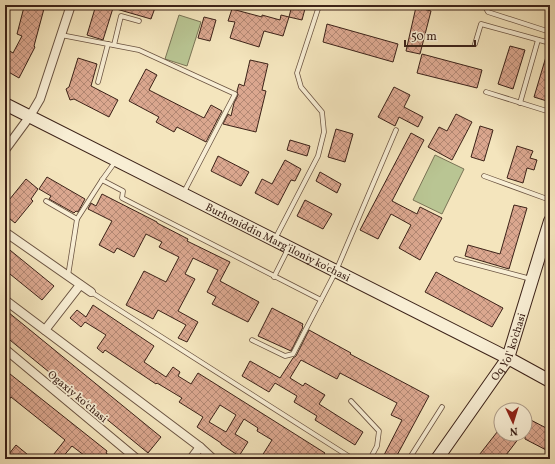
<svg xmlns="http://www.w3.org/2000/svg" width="555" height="464" viewBox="0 0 555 464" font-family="Vollkorn,serif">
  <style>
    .park { fill: #b9c593; stroke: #7a7456 }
    .building { fill: url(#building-cross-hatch); stroke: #3c2218; fill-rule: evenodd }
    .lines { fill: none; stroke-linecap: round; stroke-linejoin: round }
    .lane-casing { stroke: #6a5341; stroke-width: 5.5 }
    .street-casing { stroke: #6a5341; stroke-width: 10 }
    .secondary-casing { stroke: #3c2218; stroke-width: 14 }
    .lane { stroke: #f8eed4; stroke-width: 4 }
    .street { stroke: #f8eed4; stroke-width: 8 }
    .secondary { stroke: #f8eed4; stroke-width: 12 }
    .labels { text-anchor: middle; stroke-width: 3.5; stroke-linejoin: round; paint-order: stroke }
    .street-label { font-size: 11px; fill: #3c2218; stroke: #f8eed4 }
  </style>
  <defs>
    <pattern id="building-cross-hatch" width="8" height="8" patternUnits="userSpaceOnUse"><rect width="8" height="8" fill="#dba78f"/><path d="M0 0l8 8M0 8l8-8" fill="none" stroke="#b38874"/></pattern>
  </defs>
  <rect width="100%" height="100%" fill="#f4e5bd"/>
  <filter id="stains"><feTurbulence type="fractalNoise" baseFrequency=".005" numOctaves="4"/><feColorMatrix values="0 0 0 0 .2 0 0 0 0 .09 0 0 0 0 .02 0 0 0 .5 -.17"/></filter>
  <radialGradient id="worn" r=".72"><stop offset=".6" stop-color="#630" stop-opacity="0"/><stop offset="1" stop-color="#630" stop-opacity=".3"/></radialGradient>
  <g class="park">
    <path d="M179,15l22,7 -14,44 -22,-7z"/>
    <path d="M435,155l29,14 -22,45 -29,-14z"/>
  </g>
  <g class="building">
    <path d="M31,5h14l-11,41 1,1 -16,31 -14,-8v-22l8,5 9,-17 -5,-2 7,-27 6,1z"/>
    <path d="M96,5h60l-5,14 -38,-11 -10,32 -16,-5z"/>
    <path d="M292,5h14l-4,15 -13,-3z"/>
    <path d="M416,7l15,4 -11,43 -14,-3z"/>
    <path d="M232,9l30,8v-2l18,5 1,-5 8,2 -6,19 -19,-5 -5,16 -29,-9 5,-16 -7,-1z"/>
    <path d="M204,17l12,3 -6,21 -12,-3z"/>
    <path d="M327,24l71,20 -5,18 -70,-20z"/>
    <path d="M510,46l15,4 -12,39 -15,-5z"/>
    <path d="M548,50h2v52l-16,-5z"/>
    <path d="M422,54l60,16 -5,18 -60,-15z"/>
    <path d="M78,58l19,6 -6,22 27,14 -9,17 -35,-18 -4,1 -4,-11 3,-2z"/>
    <path d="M250,60l18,4 -6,26 4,1 -10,41 -33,-8 5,-10 3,2 3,-13 4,-8 -1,-4 2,-7 5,2z"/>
    <path d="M146,69l11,6 -8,15 55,28 7,-13 11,6 -16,31 -29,-15 -3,5 -18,-10 3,-5 -30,-16z"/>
    <path d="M394,87l16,8 -6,12 19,10 -5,10 -19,-10 -4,9 -17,-9z"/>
    <path d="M456,114l16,8 -20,38 -24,-13 11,-20 8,4z"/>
    <path d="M480,126l13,4 -9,31 -13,-4z"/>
    <path d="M336,129l17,5 -8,28 -17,-5z"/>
    <path d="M411,133l13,7 -32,61 25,13 3,-7 22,11 -22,42 -21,-12 12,-23 -20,-11 -13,25 -18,-9z"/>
    <path d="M290,140l20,6 -3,10 -20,-6z"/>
    <path d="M517,146l16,5 -3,7 7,2 -3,10 -7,-2 -4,15 -16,-5z"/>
    <path d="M218,156l31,16 -8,14 -30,-15z"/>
    <path d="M285,160l16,9 -6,12 -4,-1 -13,25 -23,-12 7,-14 10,5z"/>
    <path d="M320,172l21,12 -4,9 -21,-12z"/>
    <path d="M47,177l38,22 -7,13 -2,-1 -2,2 -25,-14 2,-3 -12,-7z"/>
    <path d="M26,179l12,10 -7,10 2,2 -18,22 -10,-8v-10z"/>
    <path d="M102,194l55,28v1l31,16 -1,2 43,21 -10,19 39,21 -11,20 -36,-18 4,-7 -9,-5 11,-22 -25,-12 -8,16 10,5 -17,32 20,11 -11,20 -9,-4 8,-13 -28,-15 -5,9 -27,-14 18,-34 22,11 13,-25 -20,-10 3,-5 -16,-8 -12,23 -17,-9 -3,5 -15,-8 13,-24 -24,-12 3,-6 5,3z"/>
    <path d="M305,200l27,14 -9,15 -26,-13z"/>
    <path d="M514,205l13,3 -18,61 -44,-13 3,-11 32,9z"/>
    <path d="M5,246l49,40 -12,14 -37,-30z"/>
    <path d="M436,272l67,36 -11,19 -67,-35z"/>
    <path d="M93,305l61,41 -10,16 22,15 7,-10 7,5 -2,4 13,8 7,-11 127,80 -5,6h-10l-7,-4 -2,4h-41l12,-19 -15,-9 1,-3 -14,-9 -9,15 13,8 -9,14 -18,-12v-1l-24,-16 6,-10 -24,-15 3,-4 -25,-15 -1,1 -51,-34 -2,3 -6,-5 9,-13 -21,-13 -4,5 -11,-9 7,-8 9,7zM220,405l16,10 -10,17 -17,-10z"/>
    <path d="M272,308l31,16 -1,2 1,1 -12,24 -33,-15z"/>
    <path d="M8,312l153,125 -13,16 -143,-117v-20z"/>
    <path d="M309,330l42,23 -1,1 79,42 -34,63h-13l20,-39 -11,-5 6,-12 -57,-30 -3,6 -36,-19 -11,18 13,8 2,-3 20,12 -6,9 44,28 -8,13 -40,-25 2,-4 -23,-14 3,-6 -22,-13 -6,9 -27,-16 8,-15 30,17 13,-20 3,-2z"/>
    <path d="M5,370l102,81 -1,2 8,6h-25l-17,-13 -11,13h-11l15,-19 -54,-43 -6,8z"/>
    <path d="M525,417l25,13v22l-25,-13z"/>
    <path d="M501,427v7h13l5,4 -16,21h-27z"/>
    <path d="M16,445l17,14h-28z"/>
  </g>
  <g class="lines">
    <g class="lane-casing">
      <g id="lane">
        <path d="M484,5l4,7 62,20"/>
        <path d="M61,35l78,15 96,44 -51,98"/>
        <path d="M475,44l6,-20 69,19"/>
        <path d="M114,45l7,-29 18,5"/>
        <path d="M98,82l10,-38"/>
        <path d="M486,92l64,20"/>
        <path d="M520,103l18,-63"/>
        <path d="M484,176l66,24"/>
        <path d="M102,180l21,11 -1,7 199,102"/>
        <path d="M46,201l31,18"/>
        <path d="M275,239l43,-83 6,-24 -2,-20 -21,-25 -4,-14 21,-64 3,-4"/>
        <path d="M456,259l75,20"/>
        <path d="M68,276l9,-57 25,-39 13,-18"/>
        <path d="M274,277l14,-28"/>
        <path d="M91,292l262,167"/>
        <path d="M252,340l33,16 8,-2 43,-83 60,-141"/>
        <path d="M351,401l28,30 -2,15 -7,13"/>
        <path d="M409,459l33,-52"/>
      </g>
    </g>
    <g class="street-casing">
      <g id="street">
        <path d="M5,150l25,-34 10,-17 31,-94"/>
        <path d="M5,232l86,60"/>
        <path d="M5,300l195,147 13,12"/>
        <path d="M45,330l35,-45"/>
        <path d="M5,349l132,110"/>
        <path d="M191,459l9,-12"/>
      </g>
    </g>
    <g class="secondary-casing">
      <g id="secondary">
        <path id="s1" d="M5,104l503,254 42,23"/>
        <path id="s2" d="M437,459l71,-101 42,-137"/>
      </g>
    </g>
    <use href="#lane" class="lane"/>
    <use href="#street" class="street"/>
    <use href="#secondary" class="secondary"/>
  </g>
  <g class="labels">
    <g class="street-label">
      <text dy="4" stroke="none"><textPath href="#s1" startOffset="306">Burhoniddin Marg'iloniy ko'chasi</textPath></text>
      <text dy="4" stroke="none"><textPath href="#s2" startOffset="134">Oq Yol' ko'chasi</textPath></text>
      <text transform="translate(78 396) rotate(40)" y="4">Ogaxiy koʻchasi</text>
    </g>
  </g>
  <rect width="555" height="464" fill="none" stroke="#f4e5bd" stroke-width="20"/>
  <rect x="6" y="6" width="543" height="452" fill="none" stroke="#3c2218" stroke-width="2"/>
  <rect x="10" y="10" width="535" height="444" fill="none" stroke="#3c2218"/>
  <g transform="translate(513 422) rotate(176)"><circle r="19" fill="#f8eed4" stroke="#ad9c89"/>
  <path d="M0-3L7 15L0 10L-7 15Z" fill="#8f2418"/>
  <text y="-6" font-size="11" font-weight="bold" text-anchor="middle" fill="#3c2218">N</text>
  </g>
  <path d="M405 40v6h70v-6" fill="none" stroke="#3c2218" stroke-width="2"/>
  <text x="411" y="40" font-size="12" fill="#3c2218" stroke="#f8eed4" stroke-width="3" paint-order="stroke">50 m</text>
  <rect width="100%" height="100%" filter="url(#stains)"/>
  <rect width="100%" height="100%" fill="url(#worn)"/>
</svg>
